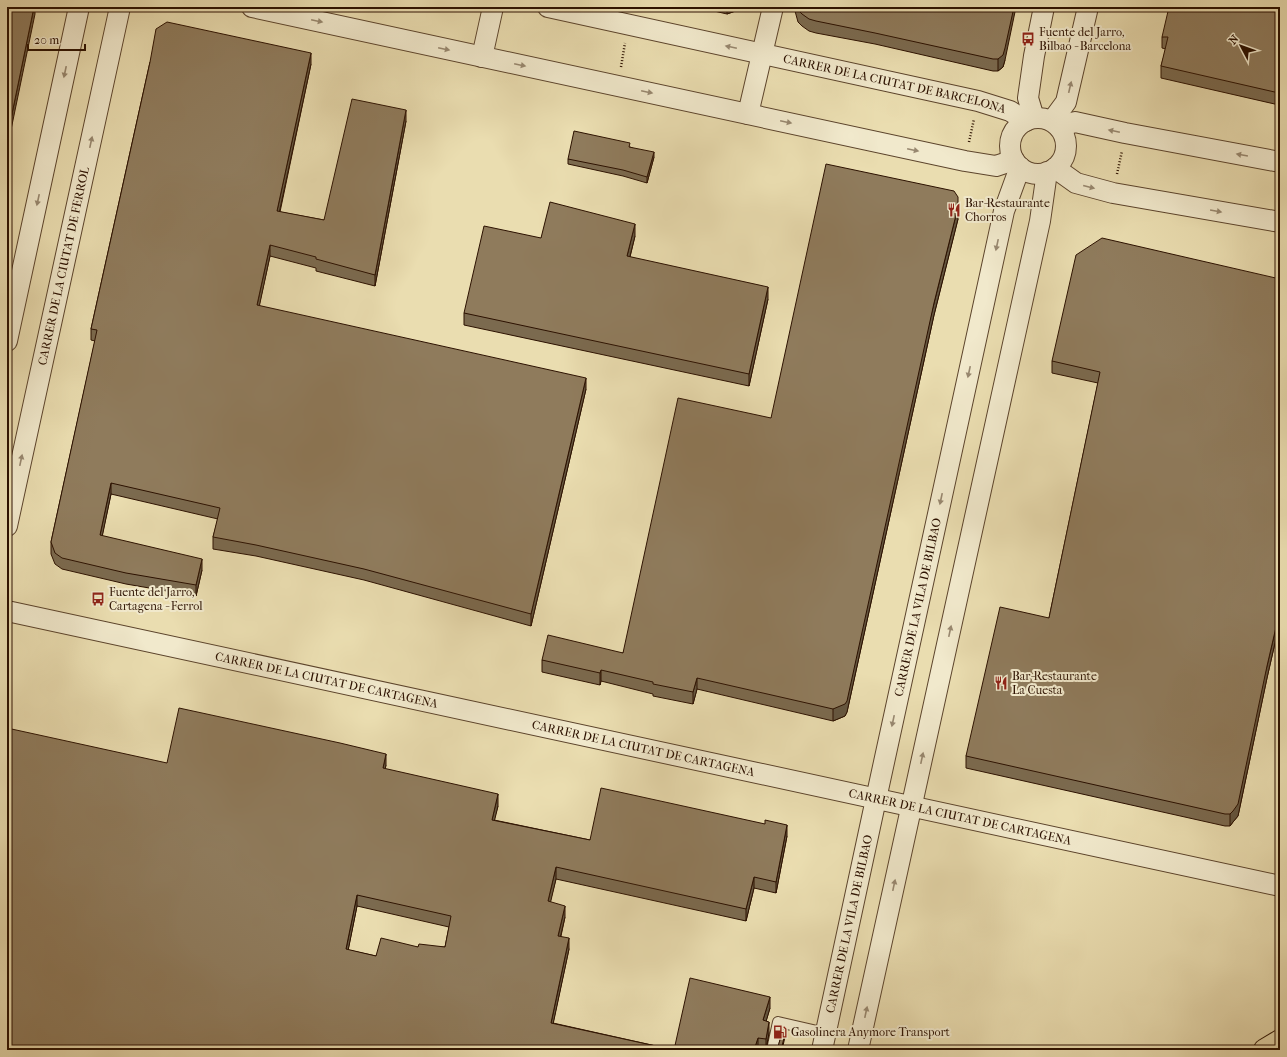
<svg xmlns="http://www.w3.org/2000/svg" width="1287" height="1057" viewBox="0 0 1287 1057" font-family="'IM FELL French Canon',serif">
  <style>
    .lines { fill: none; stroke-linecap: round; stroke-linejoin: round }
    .lane-casing { stroke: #5c442c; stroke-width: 12 }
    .street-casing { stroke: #5c442c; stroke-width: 22 }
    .highway-casing { stroke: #2c1100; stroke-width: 24 }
    .path { stroke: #2c1100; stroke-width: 2.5; stroke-dasharray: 1 2; stroke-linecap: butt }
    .lane { stroke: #f1e9cc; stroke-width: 10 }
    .street { stroke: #f1e9cc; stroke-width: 20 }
    .highway { stroke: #eaddb0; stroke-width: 22 }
    .wall { fill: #7b6a4f; stroke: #2c1100; fill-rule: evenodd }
    .shaded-wall { fill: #645640; stroke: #2c1100 }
    .building { fill: #8f7b5c; stroke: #2c1100; fill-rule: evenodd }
    .oneway { fill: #988870 }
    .labels { text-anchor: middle; stroke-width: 4; stroke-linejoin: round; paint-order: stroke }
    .poi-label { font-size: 12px; fill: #2c1100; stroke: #f1e9cc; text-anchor: start }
    .street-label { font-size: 12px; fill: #2c1100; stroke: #f1e9cc }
  </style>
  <rect width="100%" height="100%" fill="#eaddb0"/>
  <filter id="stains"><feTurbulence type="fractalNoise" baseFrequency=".005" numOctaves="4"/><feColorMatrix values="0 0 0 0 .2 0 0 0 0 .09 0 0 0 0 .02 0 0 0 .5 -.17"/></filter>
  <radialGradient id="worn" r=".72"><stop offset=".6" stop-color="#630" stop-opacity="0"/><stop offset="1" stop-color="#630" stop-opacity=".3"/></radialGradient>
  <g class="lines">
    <g class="lane-casing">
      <path id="lane" d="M772,1050l6,-28 48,11"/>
    </g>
    <g class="street-casing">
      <g id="street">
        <path d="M252,7l713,154 31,5 18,-6"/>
        <path id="s1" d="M548,7l430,94 32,10 16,10"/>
        <path d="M482,57l11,-50"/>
        <path d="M748,114l25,-107"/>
        <path d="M1034,118l-6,-20 6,-42 10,-49"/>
        <circle cx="1038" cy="146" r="28"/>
        <path d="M1052,121l14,-19 22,-95"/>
        <path d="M1059,127l16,-5 50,11 155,29"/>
        <path d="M1055,168l21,15 37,10 167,29"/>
        <path d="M7,341l72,-334"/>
        <path id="s2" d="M7,526l113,-519"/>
        <path id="s3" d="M7,611l1273,275"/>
        <path id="s4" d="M822,1050l54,-251 128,-588 16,-44"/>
        <path d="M858,1050l182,-829 7,-49"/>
      </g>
    </g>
    <g class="highway-casing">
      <path id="highway" d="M1265,1050l15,-9"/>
    </g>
    <g class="path">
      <path d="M621,67l4,-24"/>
      <path d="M969,142l5,-23"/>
      <path d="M1117,174l5,-23"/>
    </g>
    <use href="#lane" class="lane"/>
    <use href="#street" class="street"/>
    <use href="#highway" class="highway"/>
  </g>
  <g class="wall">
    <path d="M697,7h46l-2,2 -14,5z"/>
    <path d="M795,7h159l9,2 42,51 -2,7 -5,4h-5l-118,-27 -59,-11 -7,-2 -7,-5 -4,-4 -3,-11z"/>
    <path d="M1280,7v89l-1,9 -118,-27v-12l5,-17 -4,-1v-11z"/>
    <path d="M150,62l161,2 -31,148 44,8 82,-99 -31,165 -59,-15v-3l-46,-12 -11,50 327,83 -55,237 -167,-46 -108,-24 -43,-7v-12l5,-18 -107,-25 -9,42 100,34 -6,26 -70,-12 -64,-15 -7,-5 -4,-10v-12l44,-201 -4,-1v-11z"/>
    <path d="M630,147l24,10 -7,26 -24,-7 -55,-12v-5z"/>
    <path d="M958,219l-24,96 -87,397 -2,4 -12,5 -136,-32 -4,15 -40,-8v-2l-52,-13 -1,4 -58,-13v-12l81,-7 148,-235z"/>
    <path d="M635,236l-5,21 138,42 -19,87 -285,-61v-12l77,-75z"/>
    <path d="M1280,279v342l-13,57 -29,138 -5,6 -3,4h-5l-259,-58v-12l83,-138 49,-235 -46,-10v-12z"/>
    <path d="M167,763l219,2 -1,4 113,37 -4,14 96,20 197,-4 -11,57 -22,-5 -8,33 -190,-42 -6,23 15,15 -4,19 8,13 -16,74 121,27 96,-42 -4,13 3,12 -3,17 -8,-1v1h-751zM357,906l92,21 -4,20h-27l-42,9 -28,-6z"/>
  </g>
  <g class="shaded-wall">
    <path d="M34,7h1v7l-28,135v-11z"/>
    <path d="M727,7h16l-2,2 -14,5z"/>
    <path d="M1014,7h2l-11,53 -2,7 -5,4v-12z"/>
    <path d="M311,53v11l-34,159v-12z"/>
    <path d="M1280,85v11l-1,9v-12z"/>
    <path d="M406,110v11l-31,165v-11z"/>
    <path d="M654,152v5l-7,26v-6z"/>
    <path d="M958,207v12l-24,96 -87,397 -2,4 -12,5v-12z"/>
    <path d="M635,224v12l-8,32v-12z"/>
    <path d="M270,245v11l-13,61v-12z"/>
    <path d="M768,287v12l-19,87v-12z"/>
    <path d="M586,378v11l-55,237v-12z"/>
    <path d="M111,483v11l-11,53v-12z"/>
    <path d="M202,559v11l-6,26v-11z"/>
    <path d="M1280,610v11l-13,57 -29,138 -5,6 -3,4v-12l37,-148z"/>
    <path d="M601,670v11l-1,4v-12z"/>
    <path d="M697,678v11l-4,15v-12z"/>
    <path d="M386,754v11l-3,15v-12z"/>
    <path d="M498,794v12l-6,25v-11z"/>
    <path d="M787,825v11l-11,57v-11z"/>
    <path d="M556,867v12l-8,34v-12z"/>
    <path d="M754,877v11l-8,33v-12z"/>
    <path d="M357,895v11l-11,55v-12z"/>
    <path d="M565,906v11l-7,30v-11z"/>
    <path d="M569,938v11l-18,85v-11z"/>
    <path d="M770,997v11l-7,24v-12z"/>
    <path d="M769,1022v11l-3,17v-11z"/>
    <path d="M785,1034v3l-3,13h-1z"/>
    <path d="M758,1038v12h-4z"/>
  </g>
  <g class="building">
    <path d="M7,7h27l-27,131z"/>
    <path d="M798,7h156l9,2v-2h51l-9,41 -2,7 -5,4h-5l-118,-26 -59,-12 -7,-2 -7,-5 -4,-4z"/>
    <path d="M1169,7h111v78l-1,8 -118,-27 7,-29h-6z"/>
    <path d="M167,22l144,31 -34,158 47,9 28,-121 54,11 -31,165 -59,-16v-2l-46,-12 -13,60 329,73 -55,236 -167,-45 -108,-24 -43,-8 7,-29 -109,-25 -11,52 102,24 -6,26 -70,-12 -64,-15 -7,-5 -4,-11 46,-212 -6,-1 59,-267 6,-33z"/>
    <path d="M574,131l56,12 -1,4 25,5 -7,25 -24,-7 -55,-11z"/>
    <path d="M826,164l128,27 4,6v10l-24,96 -87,398 -2,3 -12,5 -136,-31 -4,14 -40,-8v-2l-52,-12 -1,3 -58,-13 6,-25 75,18 55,-255 93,20z"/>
    <path d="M550,202l85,22 -8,32 141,31 -19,87 -285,-61 20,-87 57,12z"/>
    <path d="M1102,238l178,41v331l-13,56 -29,138 -5,7 -3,3h-5l-259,-58 34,-149 49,11 51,-246 -48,-11 24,-106z"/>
    <path d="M179,708l161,35 46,11 -3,14 115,26 -6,26 98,20 11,-52 164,36v-4l22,5 -11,57 -22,-5 -8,32 -190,-42 -8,34 17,5 -7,30 11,2 -18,85 123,27 16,-72 80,19 -7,23 6,2 -3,17 -8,-1 -4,12h-747v-322l160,35zM357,895l94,21 -6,31 -26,-3 -1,3 -37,-9 -5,18 -30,-7z"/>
    <path d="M782,1033l3,1 -4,16h-4z"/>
  </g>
  <defs><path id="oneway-solid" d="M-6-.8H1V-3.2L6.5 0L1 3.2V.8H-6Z"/></defs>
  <g class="oneway">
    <use href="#oneway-solid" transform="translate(317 21) rotate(12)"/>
    <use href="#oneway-solid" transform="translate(731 47) rotate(-168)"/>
    <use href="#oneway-solid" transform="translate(444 49) rotate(12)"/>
    <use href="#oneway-solid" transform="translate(520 65) rotate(12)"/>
    <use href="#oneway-solid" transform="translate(65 72) rotate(102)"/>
    <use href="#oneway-solid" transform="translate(1070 87) rotate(-77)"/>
    <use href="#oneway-solid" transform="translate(647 92) rotate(12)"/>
    <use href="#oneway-solid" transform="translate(786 122) rotate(12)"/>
    <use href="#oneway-solid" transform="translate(1114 131) rotate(-168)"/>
    <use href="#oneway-solid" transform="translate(91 142) rotate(-78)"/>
    <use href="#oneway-solid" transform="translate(913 150) rotate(12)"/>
    <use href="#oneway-solid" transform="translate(1242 155) rotate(-170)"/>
    <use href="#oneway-solid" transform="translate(1089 187) rotate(14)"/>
    <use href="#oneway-solid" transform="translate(38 200) rotate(102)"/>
    <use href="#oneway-solid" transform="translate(1216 211) rotate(10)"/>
    <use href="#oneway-solid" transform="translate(997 245) rotate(102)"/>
    <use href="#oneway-solid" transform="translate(969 372) rotate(102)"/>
    <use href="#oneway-solid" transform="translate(21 460) rotate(-78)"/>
    <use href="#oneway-solid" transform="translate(941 499) rotate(102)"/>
    <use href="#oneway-solid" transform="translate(950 631) rotate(-78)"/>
    <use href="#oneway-solid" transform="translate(893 721) rotate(102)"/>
    <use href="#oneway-solid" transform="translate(922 758) rotate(-78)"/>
    <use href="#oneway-solid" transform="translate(894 885) rotate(-78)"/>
    <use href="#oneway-solid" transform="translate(866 1012) rotate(-78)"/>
  </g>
  <defs>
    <g id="bus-bare" transform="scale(1.08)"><path d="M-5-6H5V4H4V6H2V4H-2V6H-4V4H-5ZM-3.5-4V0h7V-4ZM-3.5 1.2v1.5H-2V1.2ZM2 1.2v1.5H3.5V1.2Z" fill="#8f2418" stroke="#f1e9cc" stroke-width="2.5" paint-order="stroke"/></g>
    <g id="restaurant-bare" transform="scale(1.08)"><path d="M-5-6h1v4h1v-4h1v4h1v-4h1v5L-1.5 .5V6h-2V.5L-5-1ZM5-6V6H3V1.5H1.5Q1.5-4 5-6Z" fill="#8f2418" stroke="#f1e9cc" stroke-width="2.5" paint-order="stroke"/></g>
    <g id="fuel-bare" transform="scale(1.08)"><path d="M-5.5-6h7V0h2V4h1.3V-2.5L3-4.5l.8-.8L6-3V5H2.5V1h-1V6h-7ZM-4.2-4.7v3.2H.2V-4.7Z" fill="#8f2418" stroke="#f1e9cc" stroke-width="2.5" paint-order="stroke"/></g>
  </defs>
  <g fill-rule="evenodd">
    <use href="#bus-bare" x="1028" y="39"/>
    <use href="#restaurant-bare" x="954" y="210"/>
    <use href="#bus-bare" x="98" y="599"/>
    <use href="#restaurant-bare" x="1001" y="683"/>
    <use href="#fuel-bare" x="780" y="1032"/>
  </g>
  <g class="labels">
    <g class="poi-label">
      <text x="1039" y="36">Fuente del Jarro,<tspan x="1039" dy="14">Bilbao - Barcelona</tspan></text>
      <text x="965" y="207">Bar-Restaurante<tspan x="965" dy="14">Chorros</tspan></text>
      <text x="109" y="596">Fuente del Jarro,<tspan x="109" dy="14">Cartagena - Ferrol</tspan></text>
      <text x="1012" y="680">Bar-Restaurante<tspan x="1012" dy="14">La Cuesta</tspan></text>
      <text x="791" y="1036">Gasolinera Anymore Transport</text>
    </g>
    <g class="street-label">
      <text dy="4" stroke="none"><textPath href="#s1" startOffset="355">CARRER DE LA CIUTAT DE BARCELONA</textPath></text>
      <text dy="4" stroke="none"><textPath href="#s2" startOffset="266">CARRER DE LA CIUTAT DE FERROL</textPath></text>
      <text dy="4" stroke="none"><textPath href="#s4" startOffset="453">CARRER DE LA VILA DE BILBAO</textPath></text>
      <text dy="4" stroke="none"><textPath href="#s3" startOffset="327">CARRER DE LA CIUTAT DE CARTAGENA</textPath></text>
      <text dy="4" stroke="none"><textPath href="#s3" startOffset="651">CARRER DE LA CIUTAT DE CARTAGENA</textPath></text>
      <text dy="4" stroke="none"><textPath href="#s3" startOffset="975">CARRER DE LA CIUTAT DE CARTAGENA</textPath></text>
      <text dy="4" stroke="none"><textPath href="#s4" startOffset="129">CARRER DE LA VILA DE BILBAO</textPath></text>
    </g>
  </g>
  <rect width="1287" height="1057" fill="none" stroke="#eaddb0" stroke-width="24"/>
  <rect x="8" y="8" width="1271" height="1041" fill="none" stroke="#2c1100" stroke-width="2"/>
  <rect x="12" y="12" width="1263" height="1033" fill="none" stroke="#2c1100"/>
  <g transform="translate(1241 46) rotate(311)" stroke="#f1e9cc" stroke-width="3" paint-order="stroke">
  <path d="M0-3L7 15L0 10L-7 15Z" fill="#2c1100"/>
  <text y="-6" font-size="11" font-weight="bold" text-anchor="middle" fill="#2c1100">N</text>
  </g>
  <path d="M28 44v6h57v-6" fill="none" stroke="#2c1100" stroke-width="2"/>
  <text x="34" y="44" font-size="12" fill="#2c1100" stroke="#f1e9cc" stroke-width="3" paint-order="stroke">20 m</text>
  <rect width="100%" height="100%" filter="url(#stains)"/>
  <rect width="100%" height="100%" fill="url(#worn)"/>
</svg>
